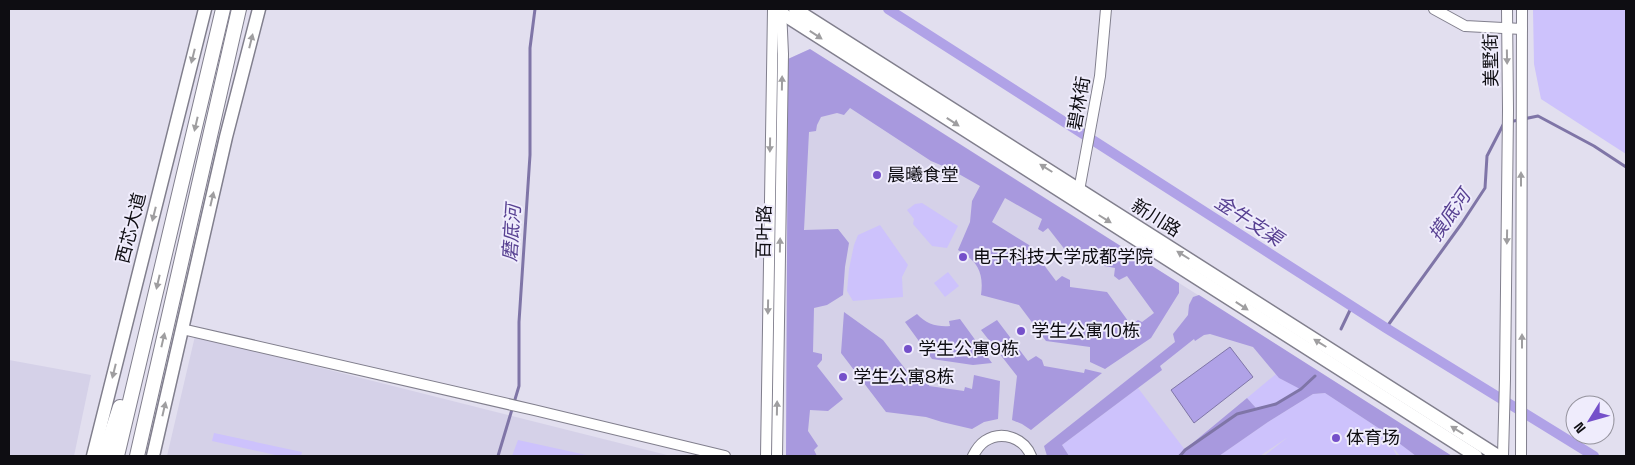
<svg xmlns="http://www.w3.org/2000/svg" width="1635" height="465" viewBox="0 0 1635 465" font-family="'Space Grotesk','Noto Sans SC',sans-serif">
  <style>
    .built { fill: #d5d1e8 }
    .green { fill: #cdc2fc }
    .forest { fill: #a899de; fill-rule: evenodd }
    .water { fill: #b0a2e7; stroke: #7f75a7 }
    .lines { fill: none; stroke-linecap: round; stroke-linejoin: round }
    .stream { stroke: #7f75a7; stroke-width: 3 }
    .canal { stroke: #b0a2e7; stroke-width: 10 }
    .minor-casing { stroke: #817f8d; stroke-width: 12 }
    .major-casing { stroke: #817f8d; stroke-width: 15 }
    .highway-casing { stroke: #817f8d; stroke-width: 16 }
    .minor { stroke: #fff; stroke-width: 10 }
    .major { stroke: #fff; stroke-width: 12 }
    .highway { stroke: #fff; stroke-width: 14 }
    .oneway { fill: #9f9ea0 }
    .poi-dot { fill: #7550ca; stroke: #efecfc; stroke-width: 2 }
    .labels { text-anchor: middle; stroke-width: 4; stroke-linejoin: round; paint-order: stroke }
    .street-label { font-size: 18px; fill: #0e0d12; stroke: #efecfc }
    .poi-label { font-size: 18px; fill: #0e0d12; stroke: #efecfc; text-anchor: start }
    .water-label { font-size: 19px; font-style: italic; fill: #584192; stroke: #efecfc }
  </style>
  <rect width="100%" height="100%" fill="#e2dfef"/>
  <g class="built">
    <path d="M810,49l642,407h-666l2,-397z"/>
    <path d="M195,336l472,119v1h-500z"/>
    <path d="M9,360l82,15 -17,81h-65z"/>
  </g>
  <g class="green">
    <path d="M1533,9h93v145l-85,-55 -7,-35z"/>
    <path d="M922,203l36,23 -11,22 -15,-2 -19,-22 1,-5 -7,-9 8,-6z"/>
    <path d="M880,225l28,40 -6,12 1,20 -50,4 -6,-10 2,-22 5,-24 4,-10z"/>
    <path d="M948,272l11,14 -14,11 -11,-14z"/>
    <path d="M1276,374l3,4 22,11 -25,15 -20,4 -9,-10z"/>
    <path d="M1138,388l47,62 -8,6h-108l-7,-11z"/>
    <path d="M1325,393l58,38 33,25h-16l-9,-11 6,11h-133l24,-19 -28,19h-41l49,-34 45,-28z"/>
    <path d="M214,433l88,19 -1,4h-21l-68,-15z"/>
    <path d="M518,440l73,16h-79z"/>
  </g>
  <g class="forest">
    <path d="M810,49l369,234v10l-28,45 -46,31 -15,-7v-15l-44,-6 -27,-36 -38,-10c3,-22 -3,-34 -23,-45l12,-28 2,-21 8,-15 -30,-17 -19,-8 -81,-53 -6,7 -7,-2 -16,4 -4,8 -1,6 -7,1 -5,98 34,-1 11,14 -4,24 -2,28 -16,10 -13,3 -1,44 9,2v6l-5,6 26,33 -15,12 -18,-1 -2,21 10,15 -4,4 3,6h-31l2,-397zM1005,198l37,21 -4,10 5,3 5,-4 25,32 42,8 -1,8 5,4 8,-4 27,37 -12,9 -4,-2 -7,5 -24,-33 -37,-5v-7l-8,-4 -6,5 -27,-36 -37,-23z"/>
    <path d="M1199,295l253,161h-36l-33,-25 -58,-38 -12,1 -45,28 -49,34h-42l70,-58 9,10 20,-4 24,-15 -21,-11 -26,-31 -43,-13 -6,1 -9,6 -1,-2 -34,27 2,4 -100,75 7,11h-22l-3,-10 131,-104 -2,-8 15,-19 1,-10 4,-8z"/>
    <path d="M844,312l39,28 30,39 8,-5 9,3 -1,9 35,5 1,-4 7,2 2,-14 26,6 -2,38 -14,3 -12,7 -30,-7 -16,-5 -40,-5 -45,-59z"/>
    <path d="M917,314c9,10 20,13 33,12l-1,-5 11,-2 32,44 -19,2 -41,-6 -27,-37z"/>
    <path d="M997,320l31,41 8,-5 6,4 2,6 40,7 1,-4 17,4 -71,57 -9,-6 -10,-4 5,-44 -36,-46z"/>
  </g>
  <path class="water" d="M1230,347l23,30 -59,46 -23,-33z"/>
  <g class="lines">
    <g class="stream">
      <path d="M1386,328l76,-105 23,-35 2,-32 17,-33 34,-7 56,30 32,21"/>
      <path d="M1341,329l11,-23"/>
      <path d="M498,456l21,-70v-64l11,-167v-107l5,-39"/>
      <path d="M1180,456l5,-6 52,-36 39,-10 25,-15 14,-13"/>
    </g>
    <path class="canal" d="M888,9l498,319 208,128"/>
    <g class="minor-casing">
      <g id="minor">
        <path d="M1434,9l31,17 57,3"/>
        <path d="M1078,196l22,-120 6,-67"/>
        <path d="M182,329l352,81 191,46"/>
        <path d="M766,456l7,-447"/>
        <path d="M777,456l6,-402 -2,-45"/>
        <path d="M973,456c3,-6 6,-11 12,-15 17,-11 39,-3 46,15"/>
        <path d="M1503,456l2,-77 3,-269 -1,-101"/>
        <path d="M1521,456l1,-447"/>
      </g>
    </g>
    <g class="major-casing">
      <g id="major">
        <path d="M775,9l701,447"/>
        <path d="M795,9l703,447"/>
        <path d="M93,456l112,-447"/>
        <path d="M153,456l73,-319 33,-128"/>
      </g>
    </g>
    <g class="highway-casing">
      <g id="highway">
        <path d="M104,456l16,-49"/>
        <path d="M117,456l106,-447"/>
        <path d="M137,456l102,-447"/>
      </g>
    </g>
    <use href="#minor" class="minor"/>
    <use href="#major" class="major"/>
    <use href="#highway" class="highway"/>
  </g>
  <defs><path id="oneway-solid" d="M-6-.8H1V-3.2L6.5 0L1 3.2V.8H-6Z" transform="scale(1.25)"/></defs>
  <g class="oneway">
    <use href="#oneway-solid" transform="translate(816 35) rotate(33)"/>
    <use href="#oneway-solid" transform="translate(251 41) rotate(-76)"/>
    <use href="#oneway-solid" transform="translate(193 56) rotate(104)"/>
    <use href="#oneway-solid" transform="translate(1507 57) rotate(89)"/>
    <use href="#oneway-solid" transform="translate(782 83) rotate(-89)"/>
    <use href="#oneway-solid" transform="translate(953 122) rotate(33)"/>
    <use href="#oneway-solid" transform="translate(196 124) rotate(103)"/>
    <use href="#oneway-solid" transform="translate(770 145) rotate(91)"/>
    <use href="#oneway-solid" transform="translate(1046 168) rotate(-148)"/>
    <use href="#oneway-solid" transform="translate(1521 179) rotate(-90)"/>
    <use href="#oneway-solid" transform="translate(212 199) rotate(-77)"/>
    <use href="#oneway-solid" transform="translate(154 214) rotate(104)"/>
    <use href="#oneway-solid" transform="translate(1105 219) rotate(32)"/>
    <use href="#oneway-solid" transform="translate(1507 237) rotate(91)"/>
    <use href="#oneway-solid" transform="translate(780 245) rotate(-89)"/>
    <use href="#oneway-solid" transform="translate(1183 255) rotate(-148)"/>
    <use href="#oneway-solid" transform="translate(158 282) rotate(103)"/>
    <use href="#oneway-solid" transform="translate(1242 306) rotate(33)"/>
    <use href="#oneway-solid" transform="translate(768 307) rotate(91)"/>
    <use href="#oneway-solid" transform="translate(163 340) rotate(-77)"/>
    <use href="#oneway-solid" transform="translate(1522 341) rotate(-90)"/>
    <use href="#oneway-solid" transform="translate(1320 343) rotate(-148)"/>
    <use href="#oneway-solid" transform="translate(114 371) rotate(104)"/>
    <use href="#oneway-solid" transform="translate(777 408) rotate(-89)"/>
    <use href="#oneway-solid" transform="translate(164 409) rotate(-77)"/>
    <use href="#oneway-solid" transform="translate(1457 430) rotate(-148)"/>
  </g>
  <g class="poi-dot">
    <circle cx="877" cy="175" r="5"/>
    <circle cx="963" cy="257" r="5"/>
    <circle cx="1021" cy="331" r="5"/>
    <circle cx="908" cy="349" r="5"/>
    <circle cx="843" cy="377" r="5"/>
    <circle cx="1336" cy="438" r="5"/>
  </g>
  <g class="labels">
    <g class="street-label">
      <text transform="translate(1491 60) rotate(-91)" y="6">美墅街</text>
      <text transform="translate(1079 103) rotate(-80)" y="6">碧林街</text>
      <text transform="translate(1156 218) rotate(32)" y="6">新川路</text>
      <text transform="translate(131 228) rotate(-76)" y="6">西芯大道</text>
      <text transform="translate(764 232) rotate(-89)" y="6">百叶路</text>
    </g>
    <g class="poi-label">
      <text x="887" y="181">晨曦食堂</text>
      <text x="973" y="263">电子科技大学成都学院</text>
      <text x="1031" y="337">学生公寓10栋</text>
      <text x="918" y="355">学生公寓9栋</text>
      <text x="853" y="383">学生公寓8栋</text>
      <text x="1346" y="444">体育场</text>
    </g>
    <g class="water-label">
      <text transform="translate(1449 215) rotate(-55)" y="7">摸底河</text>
      <text transform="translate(1249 220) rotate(33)" y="7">金牛支渠</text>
      <text transform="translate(511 233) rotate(-86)" y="7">磨底河</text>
    </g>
  </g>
  <rect width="1635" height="465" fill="none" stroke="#0e0d12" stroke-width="20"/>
  <g transform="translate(1590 420) rotate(233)"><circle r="24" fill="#efecfc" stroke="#95939e"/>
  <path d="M0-4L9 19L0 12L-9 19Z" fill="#7550ca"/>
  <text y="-8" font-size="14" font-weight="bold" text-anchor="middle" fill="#0e0d12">N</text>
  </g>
</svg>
